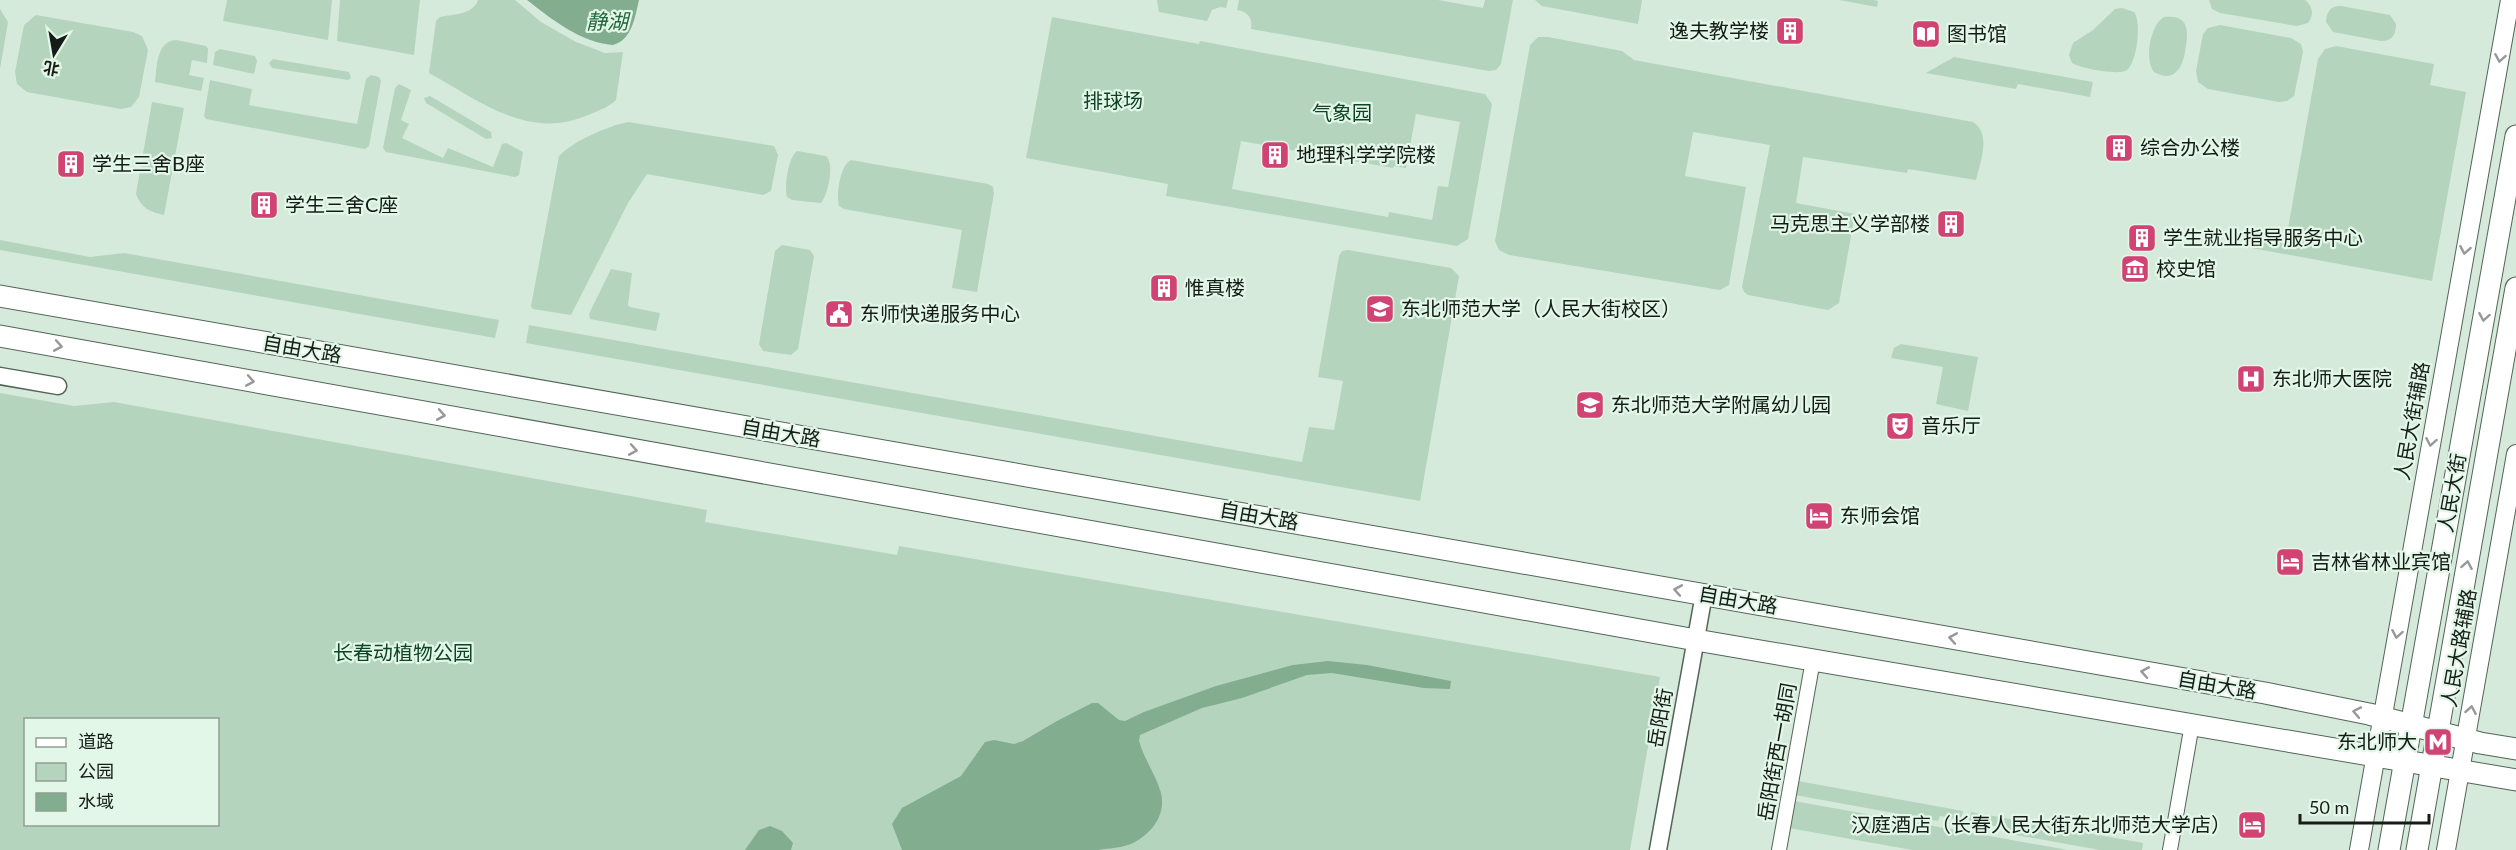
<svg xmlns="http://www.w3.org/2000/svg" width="2516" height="850" viewBox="0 0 2516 850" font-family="Lato,'Noto Sans SC',sans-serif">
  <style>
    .green { fill: #b4d4bd; fill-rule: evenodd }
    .water { fill: #82ad8e }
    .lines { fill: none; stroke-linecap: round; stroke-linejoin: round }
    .minor-casing { stroke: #536458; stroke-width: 16 }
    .tertiary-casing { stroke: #536458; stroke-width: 19 }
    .secondary-casing { stroke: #536458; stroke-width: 20 }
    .primary-casing { stroke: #536458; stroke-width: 23 }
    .minor { stroke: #fff; stroke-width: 14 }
    .tertiary { stroke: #fff; stroke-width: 16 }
    .secondary { stroke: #fff; stroke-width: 18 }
    .primary { stroke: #fff; stroke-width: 21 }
    .oneway { stroke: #969997 }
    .labels { text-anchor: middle; stroke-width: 4.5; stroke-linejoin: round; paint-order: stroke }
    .poi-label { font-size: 20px; fill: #151c17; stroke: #e3f7e8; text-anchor: start }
    .park-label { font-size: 20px; fill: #0e4324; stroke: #e3f7e8 }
    .street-label { font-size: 20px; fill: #151c17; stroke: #e3f7e8 }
    .water-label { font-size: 21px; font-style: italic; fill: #23663d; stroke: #e3f7e8 }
  </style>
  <rect width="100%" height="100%" fill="#d6eadb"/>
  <g class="green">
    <path d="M227,0h105l-4,40 -105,-19z"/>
    <path d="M340,0h80l-6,55 -77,-14z"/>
    <path d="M478,0h37l26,22 35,20 29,11 18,-1 -7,48c-7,7 -18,11 -28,15 -60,26 -108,-14 -159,-42l7,-52 4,-4c13,-3 33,-2 38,-17z"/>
    <path d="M1157,0h71l-2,8 -6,-1 -8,3 -5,11 -48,-9z"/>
    <path d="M1239,0h199l45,8 2,-8h28l-12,64 -5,6 -7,1 -238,-42c2,-11 -3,-17 -14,-19z"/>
    <path d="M1535,0h107l-4,24 -96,-18z"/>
    <path d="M1839,0h34l5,1 -1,6z"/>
    <path d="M2209,0h96c8,6 9,15 3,23l-11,3 -77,-13 -8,-4z"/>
    <path d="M2341,6l49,9 6,9c0,11 -4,17 -15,17l-48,-9 -7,-10c0,-10 5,-17 15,-16z"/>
    <path d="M2122,8l12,4c8,10 3,50 -7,58 -8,6 -47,-2 -55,-7l-3,-8 4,-12 20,-13 22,-21z"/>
    <path d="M0,9l8,13 -8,47z"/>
    <path d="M36,15l97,17 9,4 6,14 -9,47 -8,10 -10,2 -94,-17 -10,-8 -2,-12 9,-47z"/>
    <path d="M1052,17l147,27 1,-3 285,53 7,10 -24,135 -11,7 -291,-50 2,-12 -142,-26zM1416,114l44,8 -12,65 -10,-1 -6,34 -43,-8 -1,5 -156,-28 9,-48 152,27 1,-2 12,2z"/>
    <path d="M2164,17c27,-3 24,16 21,35 -3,17 -12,31 -31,20 -10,-12 -4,-47 10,-55z"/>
    <path d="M2220,25l71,13 10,6 2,8 -9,44 -7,5 -8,1 -71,-13 -10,-7 -2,-11 7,-37 5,-6z"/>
    <path d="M1538,37h10l74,14 12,9 339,62c19,12 7,41 3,58l-68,-11 -1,4 -104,-16 -7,46 59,11 -16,89 -11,7 -80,-15 -4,-3 -2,-5 28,-142 -77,-13 -8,44 61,11 -17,98 -9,5 -211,-35 -10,-5 -4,-9 35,-196z"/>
    <path d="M176,40l30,6 2,3 -1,14 -15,-3 -3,15 15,3 -3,13 -46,-9c2,-14 1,-41 21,-42z"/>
    <path d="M2336,46l98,18 -4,21 36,7 -34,189 -186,-34 1,-15 3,-4 37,6 31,-175 7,-10z"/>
    <path d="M220,49l35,7 2,5 -3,13 -41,-9 2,-13z"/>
    <path d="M1954,57l139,25 -3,15 -72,-13 -2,5 -90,-16z"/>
    <path d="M273,59l76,13 2,6 -3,2 -76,-12 -3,-5z"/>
    <path d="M371,75l8,2 2,4 -12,65 -4,3 -159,-30 -2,-3 6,-36 42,9 -3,16 108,19 9,-45z"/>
    <path d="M399,84l12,6 -10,30 8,4 -7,14 41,20 5,-10 45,19 9,-23 4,-1 17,9 -4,23 -4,2 -129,-25 -3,-4 12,-60z"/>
    <path d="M430,96l61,36 1,6 -6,1 -60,-36 -2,-5z"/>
    <path d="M152,102l32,6 -20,107c-14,-3 -23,-7 -28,-21z"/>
    <path d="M628,122l146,24 4,9 -7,36 -8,4 -116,-21 -19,29 -57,112 -38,-6 -2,-3 28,-150c14,-15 49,-30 69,-34z"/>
    <path d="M797,151l29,5c9,8 2,38 -5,47l-29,-3 -5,-3c-3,-11 1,-39 10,-46z"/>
    <path d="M851,160l137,24 5,3 1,6 -17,99 -25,-4 10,-58 -118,-21 -5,-3c-3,-11 1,-41 12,-46z"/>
    <path d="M0,240l90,17 34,-4 375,67 -4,18 -495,-88z"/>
    <path d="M782,245l28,5 4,6 -16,93 -7,6 -28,-4 -4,-7 16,-93z"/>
    <path d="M1348,250l103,18 8,8 -39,225 -894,-158 3,-18 773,137 7,-35 25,3 9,-49 -25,-4 21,-121 3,-5z"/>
    <path d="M611,269l21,4 -4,32 2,2 30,6 -4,18 -66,-12 -1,-5z"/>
    <path d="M1901,344l77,13 -10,54 -32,-7 7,-37 -52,-9 3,-10z"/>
    <path d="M0,393l74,13 40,-4 593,108 -2,12 192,33 2,-9 761,131 -30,173h-1630zM26,720h192v104h-192z"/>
    <path d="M1798,781l165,30 -2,9 -21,-4 -2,5 -143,-26z"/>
    <path d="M1794,801l274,49h-156l-123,-22z"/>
    <path d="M1971,812l172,31 -1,7h-42l-95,-17 1,-5 -37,-7z"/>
  </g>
  <g class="water">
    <path d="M527,0h112c-4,17 -7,40 -26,45 -31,-2 -62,-26 -86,-45z"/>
    <path d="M1328,661l39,4 84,16 -1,8 -26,-1 -92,-15 -25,2 -65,23 -40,10 -62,27 -1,6c5,18 17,34 22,52 5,21 -8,39 -26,49 -11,6 -25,6 -37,8h-196l-10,-26 10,-16 59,-32 24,-34 9,-2 20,4 9,-3 34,-20 35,-18h6l21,17 6,1 19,-9 72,-26 77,-21z"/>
    <path d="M770,826l12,5 11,12 -2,7h-46l14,-20z"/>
  </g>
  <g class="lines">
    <g class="minor-casing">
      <g id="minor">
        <path d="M1779,850l34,-190"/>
        <path d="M2170,850l22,-126"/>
      </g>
    </g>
    <g class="tertiary-casing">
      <g id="tertiary">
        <path d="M0,376l58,10"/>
        <path d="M1658,850l46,-256"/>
      </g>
    </g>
    <g class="secondary-casing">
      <g id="secondary">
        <path d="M2359,850l151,-850"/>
        <path d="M2446,850l70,-396"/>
      </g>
    </g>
    <g class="primary-casing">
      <g id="primary">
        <path d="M0,296l2265,397 104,21 111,29 36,6"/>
        <path d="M0,336l1696,304 820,140"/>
        <path d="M2389,850l127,-714"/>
        <path d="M2417,850l99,-562"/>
      </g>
    </g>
    <use href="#minor" class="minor"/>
    <use href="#tertiary" class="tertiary"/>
    <use href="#secondary" class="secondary"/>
    <use href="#primary" class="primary"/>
  </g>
  <defs><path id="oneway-chevron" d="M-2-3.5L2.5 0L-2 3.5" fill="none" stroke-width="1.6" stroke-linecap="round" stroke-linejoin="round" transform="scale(1.5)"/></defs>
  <g class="oneway">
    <use href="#oneway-chevron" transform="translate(2500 58) rotate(100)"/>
    <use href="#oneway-chevron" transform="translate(2465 250) rotate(100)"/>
    <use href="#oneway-chevron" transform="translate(2484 317) rotate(100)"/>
    <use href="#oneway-chevron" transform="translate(58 346) rotate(10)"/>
    <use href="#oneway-chevron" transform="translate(250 381) rotate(10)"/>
    <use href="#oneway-chevron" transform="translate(441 415) rotate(10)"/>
    <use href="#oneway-chevron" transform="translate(2431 442) rotate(100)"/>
    <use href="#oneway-chevron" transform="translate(633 450) rotate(10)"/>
    <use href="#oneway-chevron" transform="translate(2467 565) rotate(-80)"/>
    <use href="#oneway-chevron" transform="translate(1678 590) rotate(-170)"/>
    <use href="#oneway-chevron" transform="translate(2397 634) rotate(100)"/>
    <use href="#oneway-chevron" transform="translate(1953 638) rotate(-170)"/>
    <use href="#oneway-chevron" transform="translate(2145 672) rotate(-170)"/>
    <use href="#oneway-chevron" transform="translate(2471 710) rotate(-80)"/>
    <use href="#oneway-chevron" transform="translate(2357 712) rotate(-169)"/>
  </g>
  <defs>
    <g id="building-square" transform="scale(1.5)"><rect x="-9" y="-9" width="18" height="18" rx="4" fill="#d04373" stroke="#e3f7e8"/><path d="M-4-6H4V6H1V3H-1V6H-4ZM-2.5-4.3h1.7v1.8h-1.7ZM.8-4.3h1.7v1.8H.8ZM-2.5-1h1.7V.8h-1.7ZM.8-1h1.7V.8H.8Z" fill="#fff"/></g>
    <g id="library-square" transform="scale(1.5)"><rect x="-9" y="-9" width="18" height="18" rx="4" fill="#d04373" stroke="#e3f7e8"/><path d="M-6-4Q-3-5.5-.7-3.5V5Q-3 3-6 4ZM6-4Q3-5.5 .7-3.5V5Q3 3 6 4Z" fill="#fff"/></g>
    <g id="museum-square" transform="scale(1.5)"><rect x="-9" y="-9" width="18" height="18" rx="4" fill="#d04373" stroke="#e3f7e8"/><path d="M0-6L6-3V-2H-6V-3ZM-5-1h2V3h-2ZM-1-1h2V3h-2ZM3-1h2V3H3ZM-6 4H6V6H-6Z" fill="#fff"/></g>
    <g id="university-square" transform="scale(1.5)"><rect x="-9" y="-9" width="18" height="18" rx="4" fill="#d04373" stroke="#e3f7e8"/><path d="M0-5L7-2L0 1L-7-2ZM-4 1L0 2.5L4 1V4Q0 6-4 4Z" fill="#fff"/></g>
    <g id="civic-square" transform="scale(1.5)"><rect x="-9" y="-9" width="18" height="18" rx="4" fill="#d04373" stroke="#e3f7e8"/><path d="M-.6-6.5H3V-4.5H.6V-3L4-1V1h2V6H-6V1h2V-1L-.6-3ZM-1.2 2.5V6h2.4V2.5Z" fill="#fff"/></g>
    <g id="hospital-square" transform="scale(1.5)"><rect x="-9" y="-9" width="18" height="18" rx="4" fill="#d04373" stroke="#e3f7e8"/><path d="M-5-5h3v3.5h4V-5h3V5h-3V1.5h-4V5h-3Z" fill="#fff"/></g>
    <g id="school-square" transform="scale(1.5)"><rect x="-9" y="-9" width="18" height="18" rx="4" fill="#d04373" stroke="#e3f7e8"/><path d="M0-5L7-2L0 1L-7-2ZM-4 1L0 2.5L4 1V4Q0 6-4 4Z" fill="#fff"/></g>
    <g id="theatre-square" transform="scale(1.5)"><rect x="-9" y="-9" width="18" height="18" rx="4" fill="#d04373" stroke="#e3f7e8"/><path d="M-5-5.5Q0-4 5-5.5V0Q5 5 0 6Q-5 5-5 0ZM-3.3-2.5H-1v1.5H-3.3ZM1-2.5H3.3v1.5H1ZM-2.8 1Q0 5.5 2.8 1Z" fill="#fff"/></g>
    <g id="hotel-square" transform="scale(1.5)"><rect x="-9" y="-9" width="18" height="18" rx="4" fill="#d04373" stroke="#e3f7e8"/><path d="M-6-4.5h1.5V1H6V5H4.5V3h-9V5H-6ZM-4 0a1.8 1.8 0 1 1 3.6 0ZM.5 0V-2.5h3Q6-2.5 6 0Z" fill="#fff"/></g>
    <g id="metro-square" transform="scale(1.5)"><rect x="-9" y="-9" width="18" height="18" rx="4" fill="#d04373" stroke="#e3f7e8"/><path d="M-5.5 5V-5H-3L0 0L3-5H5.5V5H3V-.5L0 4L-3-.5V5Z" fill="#fff"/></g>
  </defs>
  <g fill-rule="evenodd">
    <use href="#building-square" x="1790" y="31"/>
    <use href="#library-square" x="1926" y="34"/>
    <use href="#building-square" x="2119" y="148"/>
    <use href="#building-square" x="1275" y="155"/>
    <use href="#building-square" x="71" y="164"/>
    <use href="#building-square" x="264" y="205"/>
    <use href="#building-square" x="1951" y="224"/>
    <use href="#building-square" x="2142" y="238"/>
    <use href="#museum-square" x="2135" y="269"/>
    <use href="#building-square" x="1164" y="288"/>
    <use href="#university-square" x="1380" y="309"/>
    <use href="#civic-square" x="839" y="314"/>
    <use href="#hospital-square" x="2251" y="379"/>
    <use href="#school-square" x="1590" y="405"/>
    <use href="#theatre-square" x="1900" y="426"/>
    <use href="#hotel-square" x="1819" y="516"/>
    <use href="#hotel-square" x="2290" y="562"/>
    <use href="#metro-square" x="2438" y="742"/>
    <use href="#hotel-square" x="2252" y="825"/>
  </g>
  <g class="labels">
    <g class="poi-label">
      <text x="1769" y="38" text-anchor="end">逸夫教学楼</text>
      <text x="1947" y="41">图书馆</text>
      <text x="2140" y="155">综合办公楼</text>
      <text x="1296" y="162">地理科学学院楼</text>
      <text x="92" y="171">学生三舍B座</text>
      <text x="285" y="212">学生三舍C座</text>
      <text x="1930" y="231" text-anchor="end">马克思主义学部楼</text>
      <text x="2163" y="245">学生就业指导服务中心</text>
      <text x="2156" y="276">校史馆</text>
      <text x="1185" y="295">惟真楼</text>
      <text x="1401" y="316">东北师范大学（人民大街校区）</text>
      <text x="860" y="321">东师快递服务中心</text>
      <text x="2272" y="386">东北师大医院</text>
      <text x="1611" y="412">东北师范大学附属幼儿园</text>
      <text x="1921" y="433">音乐厅</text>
      <text x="1840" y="523">东师会馆</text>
      <text x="2311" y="569">吉林省林业宾馆</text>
      <text x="2417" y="749" text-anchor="end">东北师大</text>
      <text x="2231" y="832" text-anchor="end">汉庭酒店（长春人民大街东北师范大学店）</text>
    </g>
    <g class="park-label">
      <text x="1113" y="108">排球场</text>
      <text x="1342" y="120">气象园</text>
      <text x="403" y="660">长春动植物公园</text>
    </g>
    <g class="street-label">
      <text transform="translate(302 349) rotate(10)" y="7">自由大路</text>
      <text transform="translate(2412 421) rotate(-80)" y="7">人民大街辅路</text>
      <text transform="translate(781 433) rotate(10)" y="7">自由大路</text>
      <text transform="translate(2452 493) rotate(-80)" y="7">人民大街</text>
      <text transform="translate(1259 516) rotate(10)" y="7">自由大路</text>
      <text transform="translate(1738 600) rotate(10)" y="7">自由大路</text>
      <text transform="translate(2459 648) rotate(-80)" y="7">人民大路辅路</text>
      <text transform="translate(2217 685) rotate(10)" y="7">自由大路</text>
      <text transform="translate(1660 718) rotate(-80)" y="7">岳阳街</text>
      <text transform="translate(1777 752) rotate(-80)" y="7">岳阳街西一胡同</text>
    </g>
    <g class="water-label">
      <text x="607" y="29">静湖</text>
    </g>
  </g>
  <rect x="24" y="718" width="195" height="108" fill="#e3f7e8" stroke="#919f94" stroke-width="1.5"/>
  <rect x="36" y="738" width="30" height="9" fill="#ffffff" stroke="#919f94" stroke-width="1.5"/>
  <text x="78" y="748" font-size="18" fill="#151c17">道路</text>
  <rect x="36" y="763" width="30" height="18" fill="#b4d4bd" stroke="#919f94" stroke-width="1.5"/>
  <text x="78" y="778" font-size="18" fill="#151c17">公园</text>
  <rect x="36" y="793" width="30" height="18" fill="#82ad8e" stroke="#919f94" stroke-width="1.5"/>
  <text x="78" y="808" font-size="18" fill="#151c17">水域</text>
  <g transform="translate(54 54) rotate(191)" stroke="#e3f7e8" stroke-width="4.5" paint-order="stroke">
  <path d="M0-4.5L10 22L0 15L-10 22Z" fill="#151c17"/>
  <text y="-9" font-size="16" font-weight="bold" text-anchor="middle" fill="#151c17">北</text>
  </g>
  <path d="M2300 814v9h129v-9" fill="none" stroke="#151c17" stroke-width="3"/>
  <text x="2309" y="814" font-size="18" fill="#151c17" stroke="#e3f7e8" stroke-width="4.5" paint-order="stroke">50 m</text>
</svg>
